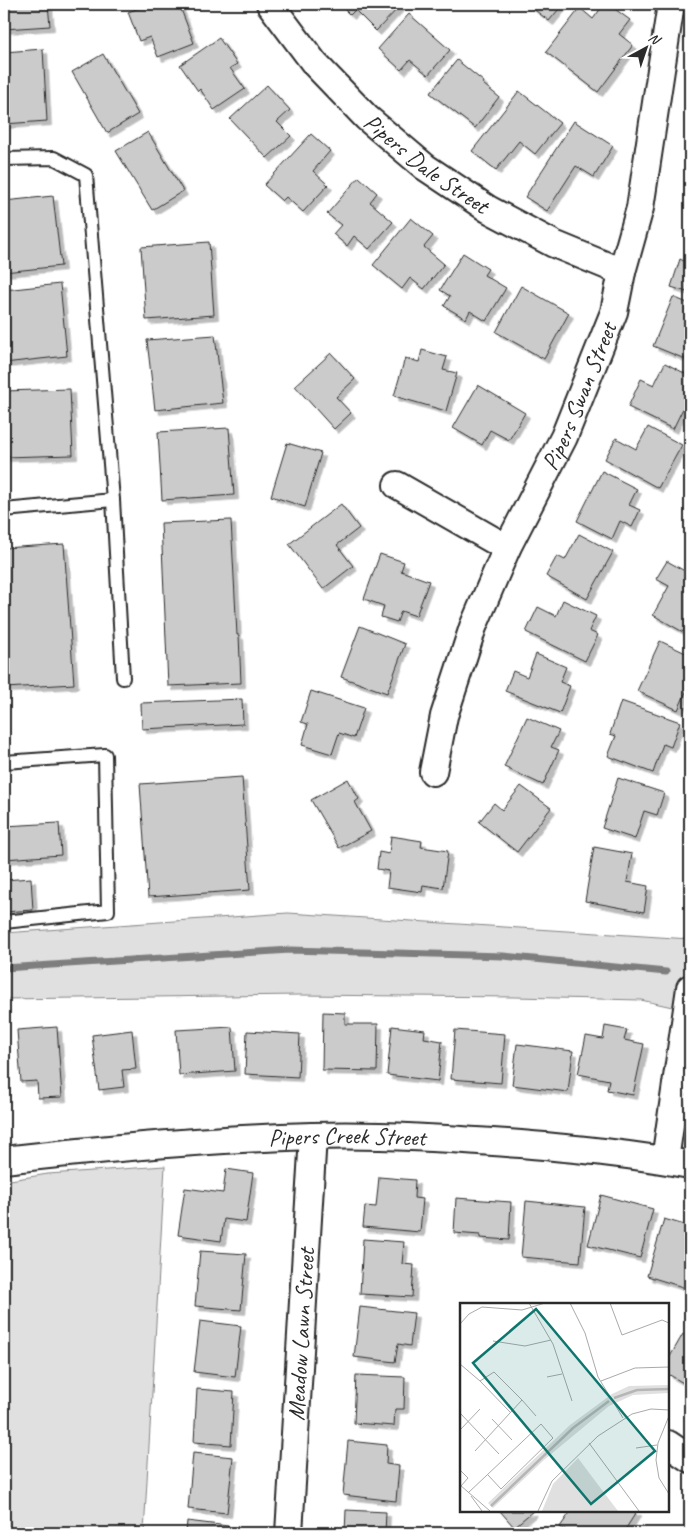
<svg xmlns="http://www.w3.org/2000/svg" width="694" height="1537" viewBox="0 0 694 1537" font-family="Caveat,sans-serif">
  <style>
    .green { fill: #e0e0e0; stroke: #868686 }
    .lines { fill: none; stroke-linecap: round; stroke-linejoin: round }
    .stream { stroke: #7e7e7e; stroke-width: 7 }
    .building { fill: #cbcbcb; stroke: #2b2b2b; filter: url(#shadow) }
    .service-casing { stroke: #2b2b2b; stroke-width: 16 }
    .minor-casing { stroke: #2b2b2b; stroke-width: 30 }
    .service { stroke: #fff; stroke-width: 12 }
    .minor { stroke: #fff; stroke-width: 26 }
    .labels { text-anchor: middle; stroke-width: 4; stroke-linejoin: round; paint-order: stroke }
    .street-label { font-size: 24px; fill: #2b2b2b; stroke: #fff }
    .inset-river { fill: none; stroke: #b6b6b6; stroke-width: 2.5 }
    .inset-road { fill: none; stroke: #aaa; stroke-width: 1 }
    .view { fill: #0f766e; fill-opacity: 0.15; stroke: #0f766e; stroke-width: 2.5 }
    .inset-edge { fill: none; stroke: #2b2b2b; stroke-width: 2.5 }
  </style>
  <defs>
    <filter id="shadow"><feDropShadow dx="4.5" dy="4.5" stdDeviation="0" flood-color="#0004"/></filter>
  </defs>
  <rect width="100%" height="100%" fill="#fff"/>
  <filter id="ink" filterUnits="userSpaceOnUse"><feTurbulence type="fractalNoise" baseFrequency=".02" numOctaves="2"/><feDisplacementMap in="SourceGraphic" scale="10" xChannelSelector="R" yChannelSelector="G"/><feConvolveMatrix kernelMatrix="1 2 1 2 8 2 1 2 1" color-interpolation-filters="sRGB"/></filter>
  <g filter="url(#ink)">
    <g class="green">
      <path d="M288,913l402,26v72l-49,-11 -126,-3 -216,-2 -295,4v-66z"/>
      <path d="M165,1166l-21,367h-140v-352l44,-7z"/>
    </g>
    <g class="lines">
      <path class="stream" d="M4,968l286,-18 213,6 163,16"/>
    </g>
    <g class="building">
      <path d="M4,4h44l2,22 -46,3z"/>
      <path d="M150,4h29l15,39 -36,14 -8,-20 -11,4 -11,-29z"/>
      <path d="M339,4h63l-26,27 -21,-21 -5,5z"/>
      <path d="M527,4h36l-14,17z"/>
      <path d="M604,4h4l22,16 -11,14 14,11 -35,47 -52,-40 34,-44 13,11z"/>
      <path d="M409,14l41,36 -22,25 -18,-15 -9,10 -23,-21z"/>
      <path d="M219,38l18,26 -7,4 15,21 -31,21 -14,-21 -2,2 -18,-26z"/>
      <path d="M43,49l4,72 -43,3v-72z"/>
      <path d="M103,54l35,60 -31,19 -35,-61z"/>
      <path d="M457,60l27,22 -1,2 16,13 -24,31 -45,-35z"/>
      <path d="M267,85l23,25 -13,12 14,14 -24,22 -37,-39z"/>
      <path d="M519,91l41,32 -25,31 -16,-13 -23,29 -24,-19z"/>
      <path d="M574,121l39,25 -19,31 -18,-11 -29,45 -22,-14z"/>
      <path d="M148,132l35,59 -31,19 -36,-59z"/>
      <path d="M311,134l19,17 -17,20 15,14 -25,27 -17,-15 -4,4 -18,-16z"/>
      <path d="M359,177l18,16 -7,9 23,20 -24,27 -15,-13 -7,10 -14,-12 8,-9 -14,-11z"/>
      <path d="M53,196l8,70 -57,6v-71z"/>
      <path d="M411,218l22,18 -9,11 20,17 -20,25 -14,-11 -8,11 -29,-24z"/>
      <path d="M209,242l5,73 -68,5 -5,-73z"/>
      <path d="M690,243v50l-19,-6 9,-28 4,2z"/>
      <path d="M463,253l25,16 -4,6 22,13 -20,33 -16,-10 -4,8 -22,-13 6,-10 -10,-6z"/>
      <path d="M60,284l7,72 -63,7v-73z"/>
      <path d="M521,286l48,27 -25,46 -48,-27z"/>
      <path d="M673,297l17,7v57l-37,-15z"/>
      <path d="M215,335l8,68 -68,7 -8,-70z"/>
      <path d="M422,350l25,7 -4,13 14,3 -11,38 -52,-15 11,-38 14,4z"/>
      <path d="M331,353l24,26 -19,18 15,16 -17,16 -39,-43z"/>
      <path d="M665,363l25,13v18l-17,35 -45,-22 13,-28 13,6z"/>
      <path d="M478,385l47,28 -16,27 -19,-10 -8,15 -29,-17z"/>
      <path d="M70,389l3,66 -69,2v-66z"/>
      <path d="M648,427l34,18 -24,43 -53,-29 11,-21 20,11z"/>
      <path d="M229,428l5,67 -72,5 -4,-68z"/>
      <path d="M287,443l34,10 -16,54 -34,-11z"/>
      <path d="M602,471l35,18 -8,16 11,5 -8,17 -12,-6 -8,18 -35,-18z"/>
      <path d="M341,504l18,24 -22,17 16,21 -30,23 -34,-45z"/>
      <path d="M231,520l6,115h2l2,48 -73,3 -7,-163z"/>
      <path d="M579,534l34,18 -26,47 -41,-23 11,-20 8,4z"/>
      <path d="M64,544l10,140 -69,4 -1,-55h5l-2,-29h-3v-56z"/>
      <path d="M380,554l24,8 -3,9 28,10 -13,35 -15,-5 -4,11 -16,-5 3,-11 -20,-7z"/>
      <path d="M667,561l23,13v46l-7,12 -30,-17 16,-29 -13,-7z"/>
      <path d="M563,600l33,16 -7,15 9,4 -13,26 -59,-29 12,-25 18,9z"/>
      <path d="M360,626l45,18 -18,49 -46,-16z"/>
      <path d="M660,641l30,14v28l-12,27 -41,-19z"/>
      <path d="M536,654l30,13 -6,15 10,4 -10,27 -55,-22 8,-20 14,6z"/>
      <path d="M311,691l53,17 -10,30 -15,-5 -7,21 -30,-9 6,-21 -7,-2z"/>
      <path d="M242,699l1,25 -101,5 -1,-26z"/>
      <path d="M621,701l59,21 -9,25 -8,-3 -10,29 -45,-17 8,-20 -6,-2z"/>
      <path d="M527,717l32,14 -8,16 8,3 -16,35 -39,-18z"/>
      <path d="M242,777l8,113 -102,7 -8,-113z"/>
      <path d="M618,778l46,15 -7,22 -13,-4 -9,28 -33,-11z"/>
      <path d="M348,779l11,20 -4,3 16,29 -32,17 -28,-48z"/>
      <path d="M521,786l30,22 -34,44 -38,-30 15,-19 8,7z"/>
      <path d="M59,823l2,32 -57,4v-33z"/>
      <path d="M391,836l31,5 -1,6 27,4 -5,37 -20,-3 -1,7 -35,-5 2,-16 -12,-2 2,-17 10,2z"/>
      <path d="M594,847l38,7 -5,28 21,4 -4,26 -59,-11z"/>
      <path d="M31,878l2,32 -29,2v-32z"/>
      <path d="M323,1012l22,1v11h33l-1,47 -55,-1z"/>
      <path d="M392,1026l33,4 -1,8 18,3 -4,40 -51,-6z"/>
      <path d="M605,1026l22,4 -3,10 20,4 -11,51 -26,-5 2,-10 -31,-6 8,-38 17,3z"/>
      <path d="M57,1027l5,70 -24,1 -1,-17 -16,1 -4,-52z"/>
      <path d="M232,1027l3,44 -56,4 -3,-45z"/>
      <path d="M132,1030l4,39 -14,1 2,17 -25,3 -7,-55z"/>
      <path d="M455,1030l50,4 -4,49 -50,-4z"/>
      <path d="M247,1031l53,3 -2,43 -53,-3z"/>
      <path d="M517,1044l56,7 -5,41 -56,-7z"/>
      <path d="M226,1169l27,4 -7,49 -22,-3 -3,22 -43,-6 7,-47 38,5z"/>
      <path d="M379,1177l36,3 -1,18 9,1 -3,33 -57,-5 2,-21 11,1z"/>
      <path d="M601,1195l52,14 -13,49 -52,-13z"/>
      <path d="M456,1198l55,4 -2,38 -29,-2v-3l-26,-2z"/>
      <path d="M526,1201l59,6 -5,55 -59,-5z"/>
      <path d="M664,1219l24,7 -5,16 7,2v36h-1l-3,8 -39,-12z"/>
      <path d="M363,1239l41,3 -2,22 12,1 -2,32 -52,-3z"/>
      <path d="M200,1251l46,3 -5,56 -46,-4z"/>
      <path d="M360,1307l54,6 -4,33 -12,-2 -3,18 -41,-5z"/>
      <path d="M200,1321l41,5 -6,51 -41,-5z"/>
      <path d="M683,1334l7,5v48l-22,-13v-14z"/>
      <path d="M356,1375l49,2 -1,32h-9l-1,17 -40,-3z"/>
      <path d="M197,1389l37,3 -3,53 -37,-3z"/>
      <path d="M348,1441l39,4 -1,19 13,2 -3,35 -53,-6z"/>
      <path d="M193,1453l40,4 -6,56 -39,-4z"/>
      <path d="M346,1510l40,2 -1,21h-40z"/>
      <path d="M500,1511h33l-19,16z"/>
      <path d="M571,1511h66l-14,22h-52l-11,-6z"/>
      <path d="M187,1521l41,5 -1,7h-41z"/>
    </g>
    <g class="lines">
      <g class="service-casing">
        <g id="service">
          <path d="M4,159l50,-1 32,17 27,325 -109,10"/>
          <path d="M113,500l10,178"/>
          <path d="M4,762l101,-7 3,156 -104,11"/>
        </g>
      </g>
      <g class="minor-casing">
        <g id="minor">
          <path id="s1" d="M270,4l45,60 52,54 58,49 63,42 66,35 68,28"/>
          <path d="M397,485l110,63"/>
          <path id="s2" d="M433,772l11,-56 29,-89 34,-79 57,-111 50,-125 8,-40 18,-64 31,-204"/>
          <path id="s3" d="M4,1160c103,-12 206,-21 309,-24 70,-2 139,3 208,8 57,5 113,10 169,21"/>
          <path d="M665,1160l25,-172"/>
          <path d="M668,1444l22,15"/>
          <path id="s4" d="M289,1533l24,-397"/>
        </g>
      </g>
      <use href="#service" class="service"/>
      <use href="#minor" class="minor"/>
    </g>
  </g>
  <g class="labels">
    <g class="street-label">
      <text dy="8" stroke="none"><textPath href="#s1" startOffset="225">Pipers Dale Street</textPath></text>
      <text dy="8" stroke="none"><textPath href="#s2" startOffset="405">Pipers Swan Street</textPath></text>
      <text dy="8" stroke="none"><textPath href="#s3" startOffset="344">Pipers Creek Street</textPath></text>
      <text dy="8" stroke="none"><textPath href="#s4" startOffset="199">Meadow Lawn Street</textPath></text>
    </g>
  </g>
  <g transform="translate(460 1303)">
    <rect width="209" height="209" fill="#fff"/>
    <path d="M209,82v8l-36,2 -24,11 -65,54 -51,48 -5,-5 82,-78 42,-31 17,-8zM118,155l24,32 16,21h-76l11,-27z" fill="#e0e0e0"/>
    <path class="inset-river" d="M154,95l23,-8 32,-1M31,203l82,-78 36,-27"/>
    <path class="inset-road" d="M69,0l24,41 19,57M110,0l15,30 13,44 25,41M150,0l12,32 40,-15 7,3M0,21l9,-10 13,-7 40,3 23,-7M33,38l32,5 26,-6M0,61l20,17 14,-9 28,28 -47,51M87,74l15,-3M20,78l30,31M141,78l34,-13 34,-1M62,97l14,16M0,110l39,41M209,113l-11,27 -2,17 3,18 10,16M32,116l20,21M0,127l20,-21M129,140l50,68M176,145l21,-3M0,167l8,8 -7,8M0,182l30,26M8,190l73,-69 12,14 -52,51 -13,-14M11,193l11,15M78,208l14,-30 46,-45 34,-22 19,-5 18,1"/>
    <path class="view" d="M76,6l119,142 -64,53 -118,-141z"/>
    <rect width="209" height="209" class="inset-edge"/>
  </g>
  <rect width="694" height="1537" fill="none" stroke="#fff" stroke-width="20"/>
  <rect x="10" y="10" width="674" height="1517" fill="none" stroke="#2b2b2b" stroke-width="2" filter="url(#ink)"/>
  <g transform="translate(646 48) rotate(40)" stroke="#ffffff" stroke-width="4" paint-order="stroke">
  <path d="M0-4L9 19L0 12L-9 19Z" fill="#2b2b2b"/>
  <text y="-8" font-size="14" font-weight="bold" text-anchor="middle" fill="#2b2b2b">N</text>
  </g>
</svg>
